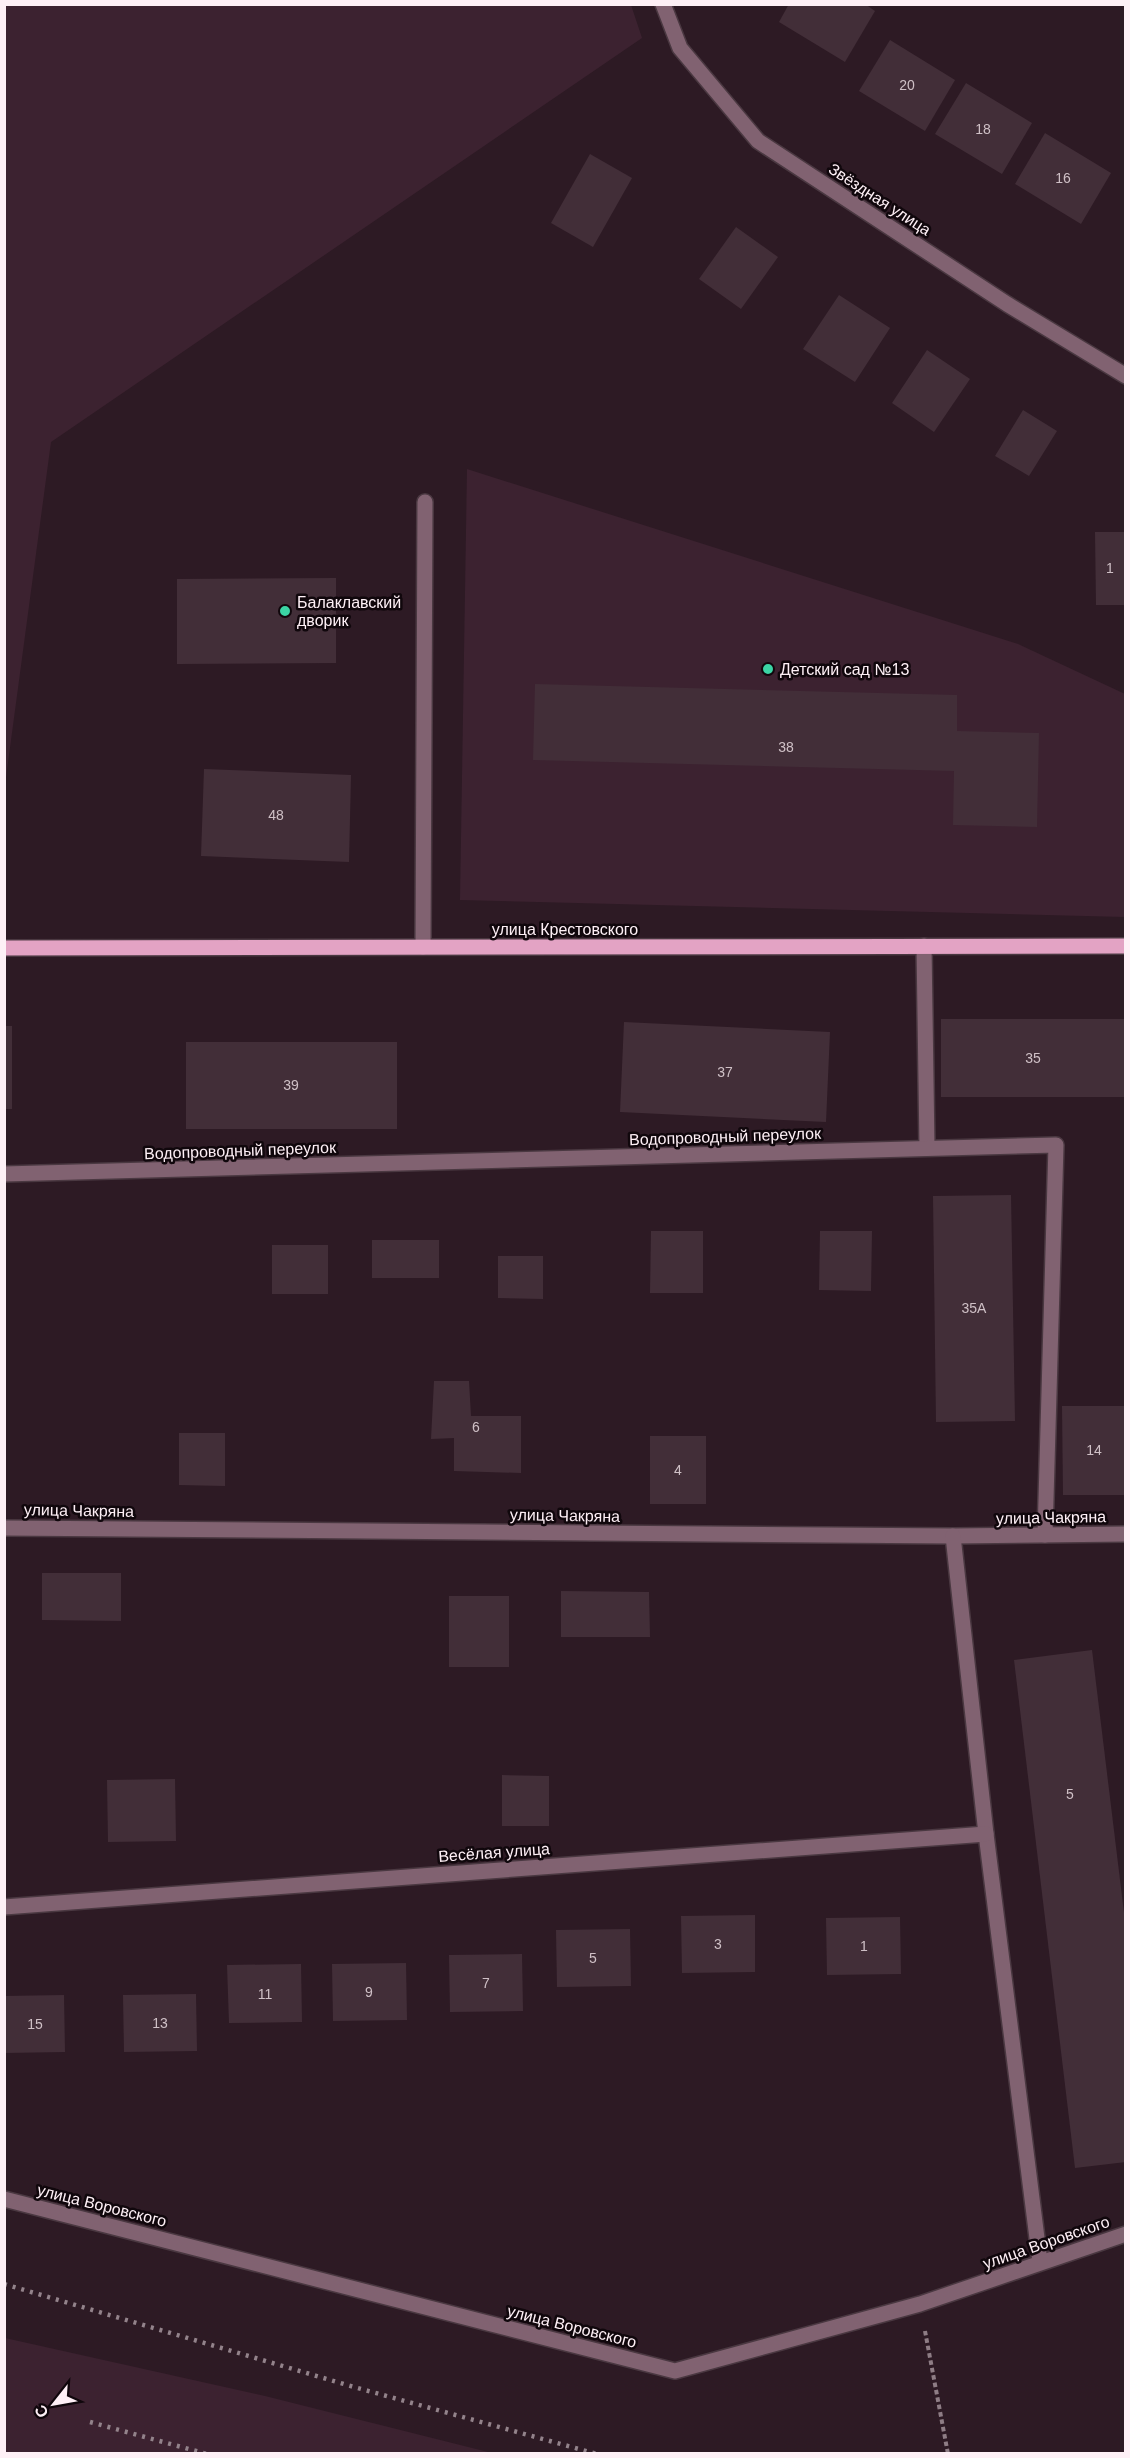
<svg xmlns="http://www.w3.org/2000/svg" width="1130" height="2458" viewBox="0 0 1130 2458" font-family="Helvetica,sans-serif">
  <style>
    .built { fill: #3c2230 }
    .building { fill: #422e38 }
    .lines { fill: none; stroke-linecap: round; stroke-linejoin: round }
    .minor-casing { stroke: #4a3841; stroke-width: 18 }
    .major-casing { stroke: #4a3841; stroke-width: 18 }
    .path { stroke: #8e7d85; stroke-width: 4; stroke-dasharray: 4.5 3; stroke-linecap: butt }
    .minor { stroke: #816271; stroke-width: 15 }
    .major { stroke: #e3a3c4; stroke-width: 15 }
    .rail { stroke: #93838b; stroke-width: 4.5; stroke-dasharray: 3 6; stroke-linecap: butt }
    .poi-dot { fill: #3bd4a4; stroke: #10070c; stroke-width: 2 }
    .labels { text-anchor: middle; stroke-width: 5; stroke-linejoin: round; paint-order: stroke }
    .number-label { font-size: 14px; fill: #cfc0c6 }
    .street-label { font-size: 16px; fill: #fef0f6; stroke: #10070c }
    .poi-label { font-size: 16px; fill: #fef0f6; stroke: #10070c; text-anchor: start }
  </style>
  <rect width="100%" height="100%" fill="#2d1a24"/>
  <g class="built">
    <path d="M5,4l626,1 11,33 -591,404 -46,343z"/>
    <path d="M467,469l551,175 107,50v223l-665,-17z"/>
    <path d="M5,2338l260,58 227,57h-487z"/>
  </g>
  <g class="building">
    <path d="M789,4h76l10,7 -30,51 -66,-40z"/>
    <path d="M890,40l65,40 -30,51 -66,-40z"/>
    <path d="M966,83l66,40 -30,51 -67,-40z"/>
    <path d="M1045,133l66,40 -30,51 -66,-40z"/>
    <path d="M590,154l42,24 -39,69 -42,-24z"/>
    <path d="M736,227l42,30 -37,52 -42,-30z"/>
    <path d="M839,295l51,33 -35,54 -52,-33z"/>
    <path d="M927,350l43,29 -36,53 -42,-29z"/>
    <path d="M1023,410l34,21 -28,45 -34,-20z"/>
    <path d="M1095,532h31v73h-30z"/>
    <path d="M336,578v85l-159,1v-85z"/>
    <path d="M535,684l422,11v36l82,2 -2,94 -84,-2 1,-54 -421,-11z"/>
    <path d="M204,769l147,6 -2,87 -148,-6z"/>
    <rect x="941" y="1019" width="185" height="78"/>
    <path d="M624,1022l206,10 -4,90 -206,-10z"/>
    <rect x="4" y="1026" width="8" height="83"/>
    <rect x="186" y="1042" width="211" height="87"/>
    <path d="M1011,1195l4,226 -79,1 -3,-226z"/>
    <path d="M651,1231h52v62h-53z"/>
    <path d="M820,1231h52l-1,60 -52,-1z"/>
    <rect x="372" y="1240" width="67" height="38"/>
    <rect x="272" y="1245" width="56" height="49"/>
    <path d="M498,1256h45v43l-45,-1z"/>
    <path d="M434,1381h35l2,35h50v57l-67,-2v-33l-23,1z"/>
    <path d="M1062,1406h64v89h-63z"/>
    <path d="M179,1433h46v53l-46,-1z"/>
    <rect x="650" y="1436" width="56" height="68"/>
    <path d="M42,1573h79v48l-79,-1z"/>
    <path d="M561,1591l88,1 1,45h-89z"/>
    <rect x="449" y="1596" width="60" height="71"/>
    <path d="M1092,1650l34,279v233l-51,6 -61,-508z"/>
    <path d="M502,1775l47,1v50h-47z"/>
    <path d="M175,1779l1,62 -68,1 -1,-62z"/>
    <path d="M755,1915v57l-73,1 -1,-57z"/>
    <path d="M900,1917l1,57 -74,1 -1,-57z"/>
    <path d="M630,1929l1,57 -74,1 -1,-57z"/>
    <path d="M522,1954l1,57 -73,1 -1,-57z"/>
    <path d="M406,1963l1,57 -74,1 -1,-57z"/>
    <path d="M301,1964l1,58 -73,1 -2,-58z"/>
    <path d="M196,1994l1,57 -73,1 -1,-57z"/>
    <path d="M64,1995l1,57 -61,1v-57z"/>
  </g>
  <g class="lines">
    <g class="minor-casing">
      <g id="minor">
        <path d="M663,4l17,44 78,93 249,163 119,72"/>
        <path d="M924,946l3,202"/>
        <path d="M423,947l2,-445"/>
        <path d="M4,1174l1052,-29 -11,390"/>
        <path d="M4,1528l949,8 173,-2"/>
        <path d="M953,1536l33,298 54,428"/>
        <path d="M4,1907l982,-73"/>
        <path d="M4,2199l671,172 245,-67 206,-70"/>
      </g>
    </g>
    <g class="major-casing">
      <path id="major" d="M4,948l1122,-2"/>
    </g>
    <path class="path" d="M925,2331l23,123"/>
    <use href="#minor" class="minor"/>
    <use href="#major" class="major"/>
    <g class="rail">
      <path d="M4,2284l350,103 243,67"/>
      <path d="M90,2422l117,32"/>
    </g>
  </g>
  <g class="poi-dot">
    <circle cx="285" cy="611" r="6"/>
    <circle cx="768" cy="669" r="6"/>
  </g>
  <g class="labels">
    <g class="number-label">
      <text x="907" y="90">20</text>
      <text x="983" y="134">18</text>
      <text x="1063" y="183">16</text>
      <text x="1110" y="573">1</text>
      <text x="786" y="752">38</text>
      <text x="276" y="820">48</text>
      <text x="1033" y="1063">35</text>
      <text x="725" y="1077">37</text>
      <text x="291" y="1090">39</text>
      <text x="974" y="1313">35А</text>
      <text x="476" y="1432">6</text>
      <text x="1094" y="1455">14</text>
      <text x="678" y="1475">4</text>
      <text x="1070" y="1799">5</text>
      <text x="718" y="1949">3</text>
      <text x="864" y="1951">1</text>
      <text x="593" y="1963">5</text>
      <text x="486" y="1988">7</text>
      <text x="369" y="1997">9</text>
      <text x="265" y="1999">11</text>
      <text x="160" y="2028">13</text>
      <text x="35" y="2029">15</text>
    </g>
    <g class="street-label">
      <text transform="translate(880 199) rotate(33)" y="6">Звёздная улица</text>
      <text x="565" y="935">улица Крестовского</text>
      <text transform="translate(725 1136) rotate(-2)" y="6">Водопроводный переулок</text>
      <text transform="translate(240 1150) rotate(-2)" y="6">Водопроводный переулок</text>
      <text transform="translate(79 1510) rotate(1)" y="6">улица Чакряна</text>
      <text transform="translate(565 1515) rotate(1)" y="6">улица Чакряна</text>
      <text transform="translate(1051 1517) rotate(-1)" y="6">улица Чакряна</text>
      <text transform="translate(494 1852) rotate(-4)" y="6">Весёлая улица</text>
      <text transform="translate(102 2205) rotate(14)" y="6">улица Воровского</text>
      <text transform="translate(1046 2242) rotate(-19)" y="6">улица Воровского</text>
      <text transform="translate(572 2326) rotate(14)" y="6">улица Воровского</text>
    </g>
    <g class="poi-label">
      <text x="297" y="608">Балаклавский<tspan x="297" dy="18">дворик</tspan></text>
      <text x="780" y="675">Детский сад №13</text>
    </g>
  </g>
  <rect width="1130" height="2458" fill="none" stroke="#fef0f6" stroke-width="12"/>
  <g transform="translate(54 2404) rotate(239)" stroke="#10070c" stroke-width="4.5" paint-order="stroke">
  <path d="M0-4.5L10 22L0 15L-10 22Z" fill="#fef0f6"/>
  <text y="-9" font-size="16" font-weight="bold" text-anchor="middle" fill="#fef0f6">С</text>
  </g>
</svg>
